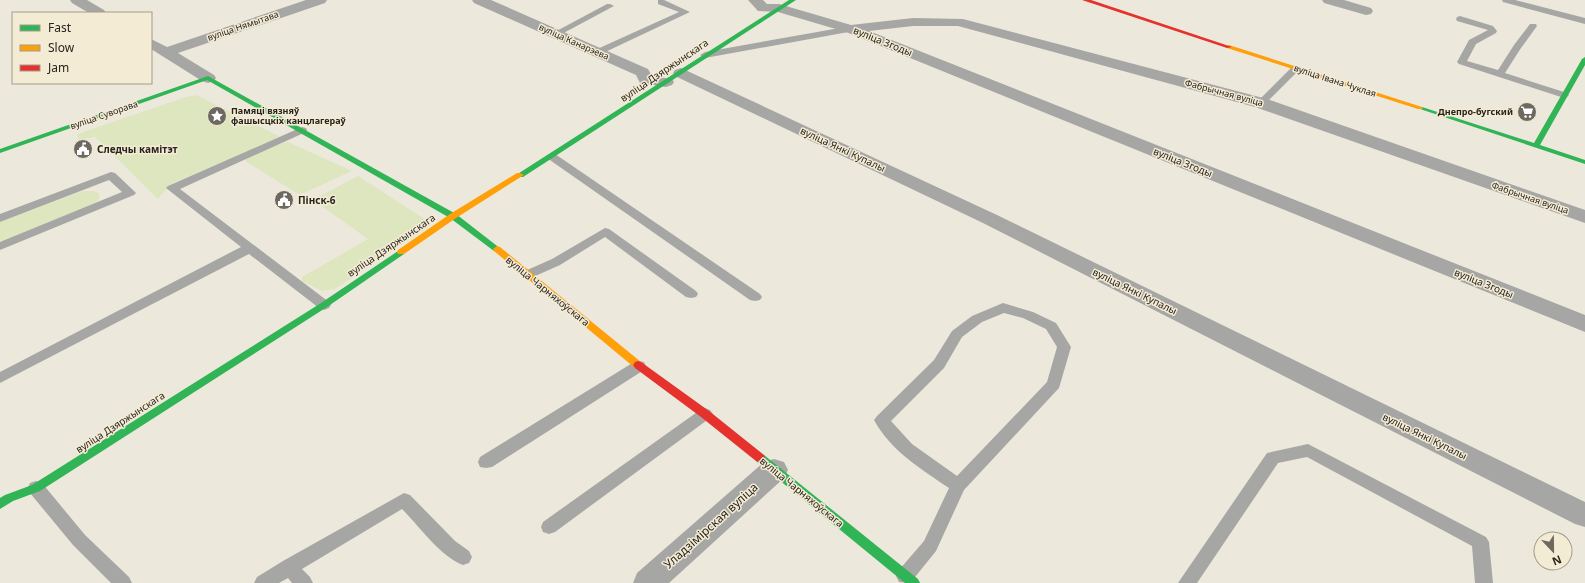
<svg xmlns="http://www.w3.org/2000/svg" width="1585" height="583" viewBox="0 0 1585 583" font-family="'Noto Sans',sans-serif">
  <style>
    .green { fill: #dee6c0 }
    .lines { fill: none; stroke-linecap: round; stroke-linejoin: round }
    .lane { fill: #a6a7a4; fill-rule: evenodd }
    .street { fill: #a6a7a4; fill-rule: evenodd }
    .fast { fill: #30b455; fill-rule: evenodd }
    .slow { fill: #ff9f0a; fill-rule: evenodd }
    .jam { fill: #e5322d; fill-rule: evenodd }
    .labels { text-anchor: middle; stroke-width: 3; stroke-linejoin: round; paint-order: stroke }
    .far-street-label { font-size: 9px; fill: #28241d; stroke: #f4ebd5 }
    .far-poi-label { font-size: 9px; font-weight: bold; fill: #28241d; stroke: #f4ebd5; text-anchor: start }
    .street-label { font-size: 10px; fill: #28241d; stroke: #f4ebd5 }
    .poi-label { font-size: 10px; font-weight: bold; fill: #28241d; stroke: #f4ebd5; text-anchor: start }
    .near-street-label { font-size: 12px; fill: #28241d; stroke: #f4ebd5 }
  </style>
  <rect width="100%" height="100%" fill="#ede8dc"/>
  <g class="green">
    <path d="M196,95l83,41 -5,4 -103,44 -13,15 -63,-62 -16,3 -2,-5 6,-3 103,-35z"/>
    <path d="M288,142l64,29 -48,22 -6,1 -53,-33 1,-3 29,-13z"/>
    <path d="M358,176l68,44 4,6 -95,63 -13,2 -20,-10v-4l66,-38 -55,-39z"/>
    <path d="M82,191h12l5,2v6l-4,4 -94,39 -1,-2v-18z"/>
  </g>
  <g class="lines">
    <g class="lane">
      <path d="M658,0h6l26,12 -89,42h-6l-2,-2 2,-2 84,-38 -21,-8z"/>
      <path d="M1502,0h13l70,18v6l-82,-22z"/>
      <path d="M607,4h3l4,2 -56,30h-6l-1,-2z"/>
      <path d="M1460,16l33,10 4,5 -1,2 -20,11 -9,17 31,9 16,-25 16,-21h6l1,2 -16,22 -16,25 62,20 2,2 -2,2h-6l-102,-33 -2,-2 12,-22 19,-10 -31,-9 -1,-2 1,-2z"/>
      <path d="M851,26l4,3 -1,2 -149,27 -5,-3 5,-3z"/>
      <path d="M1296,65l5,3 -37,37h-6l-2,-2 37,-37z"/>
      <path d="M302,127l4,1 1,2 -1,2 -126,57 149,113 2,3 -2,3 -5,2 -5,-2 -70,-54 -249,129v-11l241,-125 -75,-59 2,-2z"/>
      <path d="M551,153l4,1 205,140 2,3 -2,3 -5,1 -5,-1 -203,-142 -1,-2z"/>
      <path d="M111,172l4,1 19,18 2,2 -2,2 -134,55v-8l122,-50 -13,-12 -109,42v-8z"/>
      <path d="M605,228l4,1 87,62 2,3 -2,3 -5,1 -5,-1 -81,-60 -45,28 -27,12 -4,1 -4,-1 -2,-3 2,-3 27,-12z"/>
      <path d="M1003,303l30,9 23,11 15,24 -12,41 -95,102 -28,61 -25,31 -3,1 -9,-1 -3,-6 3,-6 25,-29 25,-53c-28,-19 -58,-37 -75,-68l3,-4 57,-56 18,-29 20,-15zM1004,313l19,5 23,11 11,18 -10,35 -90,94 -45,-32 -21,-23 53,-53 18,-31 20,-15z"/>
      <path d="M639,361l5,1 2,4 -2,4 -152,97 -6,1 -6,-1 -2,-5 2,-5 154,-95z"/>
      <path d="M705,408l5,2 3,4 -3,4 -155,114 -6,2 -6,-2 -2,-5 2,-5 157,-112z"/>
      <path d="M1308,444l178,93 3,5 4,41h-18l-3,-37 -165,-89 -29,6 -81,120h-19l89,-130z"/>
      <path d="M36,481l6,2 43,52 44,42 3,6h-21l-38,-38 -43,-52 -2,-5 2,-5z"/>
      <path d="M404,493l6,2 45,46 14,10 3,6 -3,6 -6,2c-22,-8 -44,-39 -61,-56l-100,60 8,8 3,6h-21l-4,-5 -9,5h-25l3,-6 26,-16z"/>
    </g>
    <g class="street">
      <path d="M70,0h17l17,10 2,3h-17l-17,-10z"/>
      <path d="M306,0h21l-2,3 -147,50 36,22 2,3 -2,3 -6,2 -6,-2 -51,-32v-10l16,8z"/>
      <path d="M472,0h19l157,69 4,7 20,3 2,3 -2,3 -6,2 -26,-4 -4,-8 -162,-72z"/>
      <path d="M748,0h15l4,4h12l72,21 62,-7 50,1 304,80 318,111v13l-330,-116 -297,-81h-45l-44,5 716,284v17l-739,-300 -68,-20 -20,-1z"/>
      <path d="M1322,0h22l27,8 2,3 -2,3 -5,1 -42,-12z"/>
      <path d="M681,68l316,147 588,287v25l-10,-3 -592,-301 -308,-147 -2,-3 2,-3z"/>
      <path d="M774,459l10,3 4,8 -4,8 -115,105h-36l4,-10 127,-111z"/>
    </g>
    <g class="fast">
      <path d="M789,0h7l-273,177h-3l-4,-2z"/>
      <path d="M1585,57v8l-45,80 45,15v4l-168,-56 1,-1h4l112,36 48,-84z"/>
      <path d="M208,76l248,138 45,35 -4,3 -3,-1 -44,-33 -243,-138 -207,73v-4z"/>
      <path d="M401,249l4,3 -1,2 -77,53 -287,184 -27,10 -13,8v-11l5,-3 27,-10 289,-182z"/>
      <path d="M760,454l4,1 154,124 2,4h-15l-149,-122 -1,-3 1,-3z"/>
    </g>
    <g class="slow">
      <path d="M1229,45l193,62 1,1 -1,1h-4l-191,-61 -1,-1z"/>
      <path d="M517,173h3l4,2 -68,43 -52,36h-6l-1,-2 1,-2 52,-36z"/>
      <path d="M497,246l3,1 141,115 2,3 -2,3h-6l-141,-117 -1,-2z"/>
    </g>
    <g class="jam">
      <path d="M1082,0h9l141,47 -5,1z"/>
      <path d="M638,361l3,1 68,49 55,44 1,3 -1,3 -4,1 -4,-1 -55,-44 -66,-49 -2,-3 2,-3z"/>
    </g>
  </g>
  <defs>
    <g id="supermarket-disc" transform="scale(1)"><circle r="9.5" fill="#6d6960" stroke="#f4ebd5"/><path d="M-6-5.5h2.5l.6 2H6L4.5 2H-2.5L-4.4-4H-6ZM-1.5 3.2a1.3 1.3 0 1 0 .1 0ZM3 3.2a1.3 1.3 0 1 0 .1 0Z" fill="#fff"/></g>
    <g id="sight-disc" transform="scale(1)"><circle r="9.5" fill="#6d6960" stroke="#f4ebd5"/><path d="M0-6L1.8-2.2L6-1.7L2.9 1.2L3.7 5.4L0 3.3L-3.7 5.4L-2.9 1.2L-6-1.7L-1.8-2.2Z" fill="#fff"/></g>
    <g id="civic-disc" transform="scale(1)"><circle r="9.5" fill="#6d6960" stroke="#f4ebd5"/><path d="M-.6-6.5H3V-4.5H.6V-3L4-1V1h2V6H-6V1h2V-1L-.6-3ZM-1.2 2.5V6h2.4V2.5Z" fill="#fff"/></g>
  </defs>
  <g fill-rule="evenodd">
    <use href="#supermarket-disc" x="1527" y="112"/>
    <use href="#sight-disc" x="217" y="116"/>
    <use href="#civic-disc" x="83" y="149"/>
    <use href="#civic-disc" x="284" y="200"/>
  </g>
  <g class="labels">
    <g class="far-street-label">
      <text transform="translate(243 26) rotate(-19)" y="3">вуліца Нямытава</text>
      <text transform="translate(574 42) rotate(24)" y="3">вуліца Канарэева</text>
      <text transform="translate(1335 81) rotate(18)" y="3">вуліца Івана Чуклая</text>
      <text transform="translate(1224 93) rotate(15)" y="3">Фабрычная вуліца</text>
      <text transform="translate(104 115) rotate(-19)" y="3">вуліца Суворава</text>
      <text transform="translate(1530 198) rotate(19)" y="3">Фабрычная вуліца</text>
    </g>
    <g class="far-poi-label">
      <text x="231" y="114">Памяці вязняў<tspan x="231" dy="10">фашысцкіх канцлагераў</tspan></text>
      <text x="1513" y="115" text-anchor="end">Днепро-бугский</text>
    </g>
    <g class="street-label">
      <text transform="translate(883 41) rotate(22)" y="4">вуліца Згоды</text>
      <text transform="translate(664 70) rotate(-34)" y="4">вуліца Дзяржынскага</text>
      <text transform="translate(843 149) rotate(25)" y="4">вуліца Янкі Купалы</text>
      <text transform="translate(1183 162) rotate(22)" y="4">вуліца Згоды</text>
      <text transform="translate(391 245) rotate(-34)" y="4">вуліца Дзяржынскага</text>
      <text transform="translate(1484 283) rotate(22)" y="4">вуліца Згоды</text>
      <text transform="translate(548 291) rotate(39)" y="4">вуліца Чарняхоўскага</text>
      <text transform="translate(1135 291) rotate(26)" y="4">вуліца Янкі Купалы</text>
      <text transform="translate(120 422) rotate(-33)" y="4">вуліца Дзяржынскага</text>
      <text transform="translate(1425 436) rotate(26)" y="4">вуліца Янкі Купалы</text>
      <text transform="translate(802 492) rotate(39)" y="4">вуліца Чарняхоўскага</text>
    </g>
    <g class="poi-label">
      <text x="97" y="153">Следчы камітэт</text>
      <text x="298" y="204">Пінск-6</text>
    </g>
    <g class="near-street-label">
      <text transform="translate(711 526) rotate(-42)" y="4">Уладзімірская вуліца</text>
    </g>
  </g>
  <rect x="12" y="12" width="140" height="72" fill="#f4ebd5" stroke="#a29b8b"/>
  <rect x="20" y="25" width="20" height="6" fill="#30b455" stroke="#a29b8b"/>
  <text x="48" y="32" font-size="12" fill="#28241d">Fast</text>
  <rect x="20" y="45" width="20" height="6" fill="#ff9f0a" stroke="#a29b8b"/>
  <text x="48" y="52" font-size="12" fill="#28241d">Slow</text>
  <rect x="20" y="65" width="20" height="6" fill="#e5322d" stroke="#a29b8b"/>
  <text x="48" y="72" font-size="12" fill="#28241d">Jam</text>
  <g transform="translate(1553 551) rotate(158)"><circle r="19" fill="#f4ebd5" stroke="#a29b8b"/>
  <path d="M0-3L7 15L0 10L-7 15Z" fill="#6d6960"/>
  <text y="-6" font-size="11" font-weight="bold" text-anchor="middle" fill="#28241d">N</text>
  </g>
</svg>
